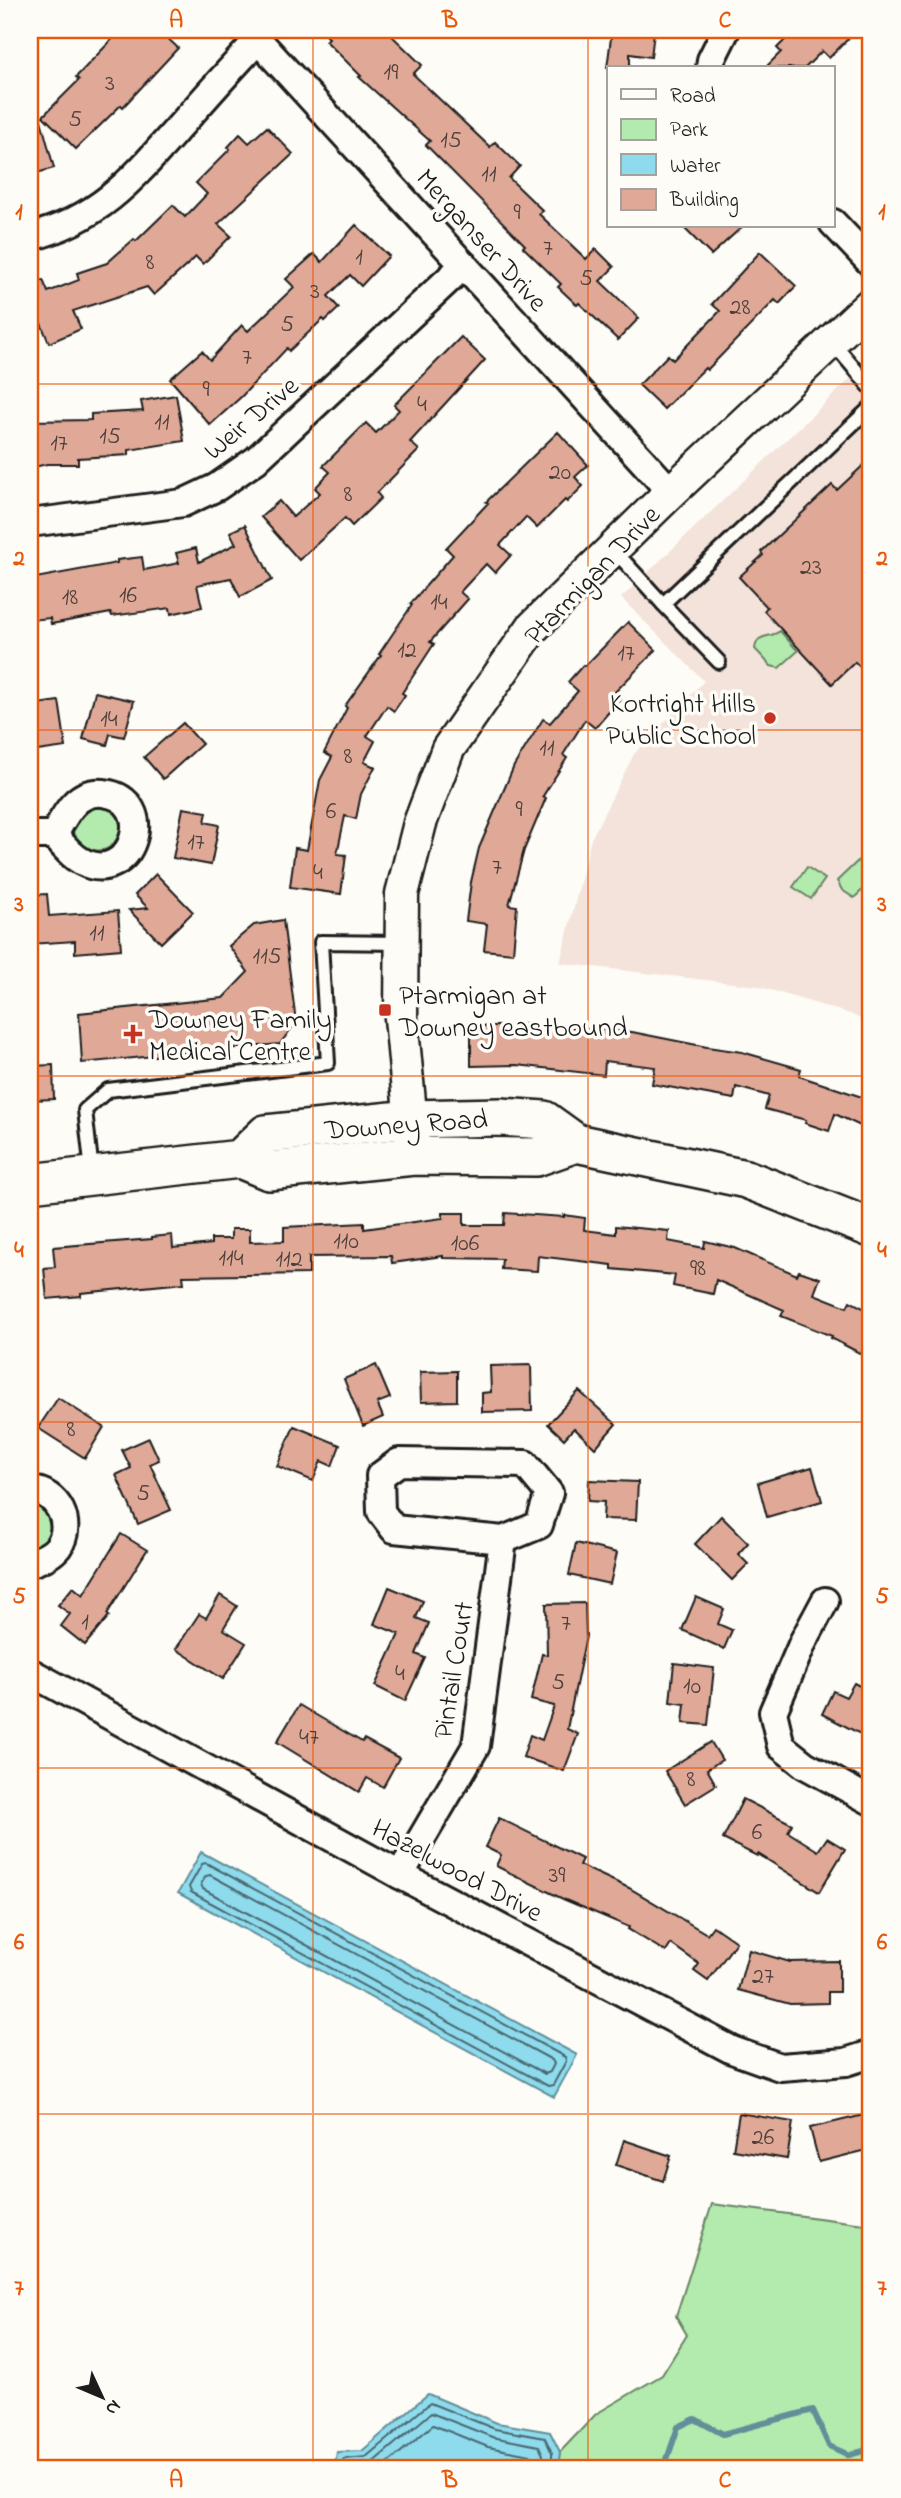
<svg xmlns="http://www.w3.org/2000/svg" width="901" height="2498" viewBox="0 0 901 2498" font-family="'Indie Flower',sans-serif">
  <style>
    .built { fill: #f4e3da }
    .green { fill: #b3eaad; stroke: #688364; stroke-width: 2 }
    .water { fill: #8edbed; stroke: #608f99; stroke-width: 2 }
    .lines { fill: none; stroke-linecap: round; stroke-linejoin: round }
    .shore { stroke: #4a6870; stroke-width: 2 }
    .stream { stroke: #608f99; stroke-width: 6 }
    .building { fill: #e0a997; stroke: #1c1c1c; stroke-width: 2 }
    .service-casing { stroke: #1c1c1c; stroke-width: 18 }
    .minor-casing { stroke: #1c1c1c; stroke-width: 32 }
    .tertiary-casing { stroke: #1c1c1c; stroke-width: 37 }
    .secondary-casing { stroke: #1c1c1c; stroke-width: 42 }
    .service { stroke: #fdfcf7; stroke-width: 12 }
    .minor { stroke: #fdfcf7; stroke-width: 26 }
    .tertiary { stroke: #fdfcf7; stroke-width: 32 }
    .secondary { stroke: #fdfcf7; stroke-width: 37 }
    .grid { fill: none; stroke: #e8590c; stroke-width: 2; stroke-opacity: 0.55 }
    .poi-dot { fill: #c8321e; stroke: #fdfcf7; stroke-width: 2.5 }
    .labels { text-anchor: middle; stroke-width: 7; stroke-linejoin: round; paint-order: stroke }
    .number-label { font-size: 24px; fill: #4d3f3b }
    .street-label { font-size: 28px; fill: #1c1c1c; stroke: #fdfcf7 }
    .poi-label { font-size: 28px; fill: #1c1c1c; stroke: #fdfcf7; text-anchor: start }
    .neatline { fill: none; stroke: #e8590c; stroke-width: 2.5 }
    .grid-label { font-size: 23px; text-anchor: middle; font-weight: bold; fill: #e8590c }
  </style>
  <rect width="100%" height="100%" fill="#fdfcf7"/>
  <filter id="ink" filterUnits="userSpaceOnUse"><feTurbulence type="fractalNoise" baseFrequency=".0143" numOctaves="2"/><feDisplacementMap in="SourceGraphic" scale="14" xChannelSelector="R" yChannelSelector="G"/><feConvolveMatrix kernelMatrix="1 2 1 2 8 2 1 2 1" color-interpolation-filters="sRGB"/></filter>
  <g filter="url(#ink)">
    <path class="built" d="M871,359v665l-21,-10 -93,-28 -197,-23 31,-124 43,-85 70,-73 -83,-83z"/>
    <g class="green">
      <path d="M780,631l18,20 -19,17 -8,-2 -16,-17c2,-17 15,-10 25,-18z"/>
      <path d="M96,806c50,2 12,80 -24,25l9,-17z"/>
      <path d="M861,858l10,12v12l-17,16 -12,-8 -5,-9z"/>
      <path d="M807,867l18,12 -14,20 -18,-12z"/>
      <path d="M30,1503c28,5 28,41 0,46z"/>
      <path d="M712,2204l159,21v243h-314l3,-16 36,-38 66,-39 25,-40 -11,-19z"/>
    </g>
    <g class="water">
      <path d="M201,1852l376,203 -23,42 -376,-204z"/>
      <path d="M428,2394l69,29 53,9 10,20 -2,15 -224,1 3,-16 25,-1z"/>
    </g>
    <g class="lines">
      <g class="shore">
        <path d="M206,1863l359,194 1,4 -13,24 -5,1 -357,-194 -2,-5 13,-23z"/>
        <path d="M210,1875l342,185 2,4 -4,8 -5,2 -342,-185 -2,-5 5,-8z"/>
        <path d="M341,2468l3,-9 22,-2 64,-54 65,26 50,9 7,15v15"/>
        <path d="M351,2468l20,-4 60,-51 61,24 47,9 4,9v13"/>
        <path d="M382,2468l51,-43 55,22 42,8 3,3 -1,10"/>
      </g>
      <path class="stream" d="M664,2468l14,-41 17,-8 28,15 90,-24 16,36 20,9 22,-6"/>
    </g>
    <g class="building">
      <path d="M121,30h38l19,18 -55,59 -2,-2 -45,44 -33,-33 36,-36 -3,-3z"/>
      <path d="M321,30h65l36,35 -9,9 77,73 5,-5 25,24 -11,12 34,33 -4,3 47,45 10,-10 18,18 -14,14 39,37 -21,22 -39,-37 -2,2 -19,-18 3,-3 -38,-37 2,-2 -99,-100 4,-4 -71,-64 2,-1 -35,-35 3,-3z"/>
      <path d="M612,30l42,2 -3,25 -21,-3v14h-23z"/>
      <path d="M795,30h62l-28,28 -7,-7 -17,17h-40l16,-16 -4,-4z"/>
      <path d="M35,98l19,70 -24,7v-76z"/>
      <path d="M267,127l26,27 -75,70 13,12 -28,28 -7,-7 -42,38 -7,-8 -74,24 8,18 -32,14 -19,-46v-11l13,-6 5,12 31,-12 -2,-7 30,-10 27,-24 2,2 37,-36 12,12 22,-23 -11,-11 34,-34 -2,-2 12,-13 9,9z"/>
      <path d="M356,225l33,31 -28,30 -11,-11 -22,21 11,12 -14,13 -2,-2 -34,32 -2,-3 -46,49 -31,28 -40,-46 32,-28 8,9 32,-35 6,6 46,-44 -8,-8 28,-25 8,8z"/>
      <path d="M682,226h61l-32,29z"/>
      <path d="M760,252l36,34 -17,18 -4,-4 -68,70 -2,-2 -41,41 -25,-24 29,-30 5,5 47,-49 -8,-7z"/>
      <path d="M461,337l24,23 -75,82 9,8 -42,43 4,5 -29,28 -7,-8 -46,42 -38,-43 18,-16 14,16 27,-24 -5,-5 15,-16 -7,-6 43,-43 10,10 23,-23 -5,-5z"/>
      <path d="M176,395l8,46 -55,9v5l-51,3v6h-31l-17,4v-47l61,-1v-6l52,-3 -2,-10z"/>
      <path d="M558,432l30,33 -13,12 8,9 -16,16 -2,-2 -28,28 -11,-11 -26,28 11,10 -16,18 -9,-9 -26,28 8,7 -38,43 4,2 -32,49 3,2 -11,16 -7,-5 -20,30 8,5 -11,21 11,5 -14,27 -5,25 -11,-3 -8,38 9,1 -5,39 -51,-7 5,-39 12,2 13,-70 12,-23 -8,-4 23,-45 -2,-2 36,-51 -2,-1 33,-49 -2,-1 43,-49 -7,-7 42,-45 -2,-1z"/>
      <path d="M871,458v204l-8,8 -8,-8 -23,22 -68,-73 3,-4 -28,-30 24,-22 -2,-3 71,-67 5,5z"/>
      <path d="M245,525l27,55 -32,17 -9,-19 -34,7 5,22 -31,7 -1,-6 -58,8 -1,-3 -60,11 -1,-6 -20,2v-41l87,-16v-3l25,-3 2,13 35,-7 -3,-10 20,-5 3,14 37,-18 -6,-12z"/>
      <path d="M628,622l28,28 -41,42 6,6 -26,30 -10,-8 -22,35 4,3 -24,38 3,2 -22,52 -15,55 8,1 -4,47 -29,-3 3,-26 -21,-3 5,-39 8,-34 35,-82 29,-47 7,4 28,-32 -10,-9 15,-17 2,1z"/>
      <path d="M95,692l39,9 -10,36 -14,-3 -3,11 -24,-6z"/>
      <path d="M59,701l7,46 -36,5v-47z"/>
      <path d="M183,723l19,21 -39,35 -19,-22z"/>
      <path d="M183,808l24,4 -2,10 14,3 -8,40 -38,-7z"/>
      <path d="M156,874l37,38 -32,31 -32,-33 19,-2 -13,-13z"/>
      <path d="M47,894l2,22 69,-5 3,38 -46,4v-12l-45,3v-49z"/>
      <path d="M283,920l13,102 -16,22 -198,19 -3,-50 144,-15 25,-26 -19,-26 25,-21z"/>
      <path d="M524,1023l108,9 75,15 35,5 59,17 -2,7 72,24v31l-36,-17 -6,17 -24,-8 1,-3 -41,-11 4,-13 -33,-9 -2,12 -82,-15 3,-17 -50,-6 -1,14 -87,-10 -46,1v-40h53z"/>
      <path d="M53,1065l1,34 -24,1v-34z"/>
      <path d="M443,1213h21v12h40l1,-12 59,4v-2l21,3 -1,12 32,4v-8l53,5 -1,10 36,7 1,-7 30,7 62,27 2,-4 21,7 -6,16 33,13 3,-6 21,11v47l-40,-21 1,-2 -51,-20 3,-6 -68,-30 -3,14 -40,-8 2,-11 -63,-6v-4l-74,-9 -1,15 -36,-2 1,-10 -59,-1v-2l-51,7 -1,-7 -82,1v17l-126,2 1,7 -103,10v3l-34,3 -3,-31 11,-1 -2,-20 99,-8v-2l20,-2 1,13 38,-4v-5h20v-10h19v13l34,-1v-14l80,-4v6l79,-11z"/>
      <path d="M376,1365l14,33 -13,5 6,14 -20,9 -19,-47z"/>
      <path d="M531,1365l1,46 -50,1v-19l9,-1 -1,-26z"/>
      <path d="M457,1371v30l-36,1 -1,-30z"/>
      <path d="M579,1391l37,33 -21,24 -21,-20 -10,11 -16,-15z"/>
      <path d="M58,1398l46,29 -19,31 -47,-30z"/>
      <path d="M294,1426l46,19 -8,21 -11,-5 -8,20 -36,-15z"/>
      <path d="M149,1438l10,22 -9,4 21,46 -33,14 -22,-49 15,-7 -9,-18z"/>
      <path d="M812,1467l10,34 -55,16 -9,-34z"/>
      <path d="M589,1480l49,2 -2,38 -33,-1 1,-17 -16,-1z"/>
      <path d="M721,1516l27,27 -10,11 10,10 -16,16 -37,-36z"/>
      <path d="M121,1534l26,16 -40,64 2,2 -24,29 -24,-19 9,-12 -12,-9 15,-18 10,8z"/>
      <path d="M576,1543l41,10 -7,31 -41,-9z"/>
      <path d="M389,1587l34,14 -7,17 13,5 -13,31 9,4 -20,43 -30,-15 24,-52 -25,-10z"/>
      <path d="M220,1595l17,11 -14,23 23,14 -23,36 -47,-30 23,-35 7,4z"/>
      <path d="M696,1597l28,12 -6,15 14,6 -8,19 -42,-19z"/>
      <path d="M585,1603l1,33 -19,93 11,5 -14,37 -41,-14 7,-22 12,5 12,-34 -23,-6 11,-46 5,1 -1,-51z"/>
      <path d="M674,1663l40,5 -6,57 -25,-2 2,-19 -15,-2z"/>
      <path d="M854,1683l17,9v35l-5,10 -44,-23 11,-23 13,6z"/>
      <path d="M299,1705l63,37 2,-3 35,19 -16,29 -16,-9 -8,14 -82,-50z"/>
      <path d="M711,1742l11,18 -15,9 9,16 -31,19 -20,-33z"/>
      <path d="M743,1799l49,25 -4,8 30,19 9,-13 18,11 -26,43 -61,-38 -1,2 -34,-17z"/>
      <path d="M499,1818l83,41 -3,6 50,23 78,46 6,-8 23,16 -28,39 -14,-10 5,-7 -28,-20 -5,8 -38,-23 1,-2 -66,-28 -67,-33 5,-11 -16,-8z"/>
      <path d="M749,1950l41,12 49,-1v31h-11v11l-38,1 -52,-14z"/>
      <path d="M739,2113l54,9 -6,37 -54,-9z"/>
      <path d="M864,2115l7,34 -52,13 -9,-34z"/>
      <path d="M624,2140l47,16 -8,25 -47,-16z"/>
    </g>
    <g class="lines">
      <g class="service-casing">
        <g id="service">
          <path d="M832,342l39,46"/>
          <path d="M613,549l50,55 208,-197"/>
          <path d="M663,604l56,58"/>
          <path d="M92,1172l-7,-62 23,-20 220,-27 -7,-121 81,1"/>
        </g>
      </g>
      <g class="minor-casing">
        <g id="minor">
          <path d="M247,30l11,10 413,452"/>
          <path d="M710,68l1,-8 15,-30"/>
          <path d="M833,223l38,40"/>
          <path d="M30,237c70,-18 103,-58 149,-110 26,-29 52,-59 79,-87"/>
          <path d="M30,523l153,-20 34,-16 39,-27 208,-195"/>
          <path d="M30,835h24c8,9 16,20 27,26 51,28 80,-62 22,-68 -27,-3 -38,22 -49,42"/>
          <path d="M399,1462l126,2 24,29 -10,32 -36,15 -109,-11 -13,-17 -1,-36z"/>
          <path d="M30,1490c28,1 44,34 28,57 -7,9 -18,13 -28,16"/>
          <path d="M825,1601l-22,41 -30,70 8,34 24,19 66,36"/>
          <path d="M30,1672l370,203 332,175 48,17 66,-5 25,-8"/>
          <path d="M400,1875l76,-129 27,-206"/>
        </g>
      </g>
      <g class="tertiary-casing">
        <path id="tertiary" d="M413,1144l-12,-126 1,-124 18,-71 28,-74 84,-121 139,-136 200,-188"/>
      </g>
      <g class="secondary-casing">
        <g id="secondary">
          <path d="M240,1159l26,-25 145,-15 90,-2 43,3 32,23 170,36 125,49"/>
          <path d="M30,1183l210,-24 29,12 145,-15 122,1 40,-14"/>
        </g>
      </g>
      <use href="#service" class="service"/>
      <use href="#minor" class="minor"/>
      <use href="#tertiary" class="tertiary"/>
      <use href="#secondary" class="secondary"/>
    </g>
  </g>
  <path class="grid" d="M313,30v2438M588,30v2438M30,384h841M30,730h841M30,1076h841M30,1422h841M30,1768h841M30,2114h841"/>
  <g class="poi-dot">
    <circle cx="770" cy="718" r="7"/>
    <rect x="378" y="1003" width="14" height="14" rx="3.5"/>
    <path d="M129.5 1023.5h7v7h7v7h-7v7h-7v-7h-7v-7h7z"/>
  </g>
  <g class="labels">
    <g class="number-label">
      <text x="391" y="79">19</text>
      <text x="110" y="90">3</text>
      <text x="75" y="126">5</text>
      <text x="451" y="147">15</text>
      <text x="489" y="181">11</text>
      <text x="517" y="219">9</text>
      <text x="548" y="255">7</text>
      <text x="359" y="264">1</text>
      <text x="150" y="269">8</text>
      <text x="586" y="285">5</text>
      <text x="315" y="298">3</text>
      <text x="740" y="314">28</text>
      <text x="287" y="331">5</text>
      <text x="247" y="364">7</text>
      <text x="206" y="396">9</text>
      <text x="422" y="411">4</text>
      <text x="162" y="429">11</text>
      <text x="110" y="443">15</text>
      <text x="59" y="450">17</text>
      <text x="560" y="479">20</text>
      <text x="348" y="501">8</text>
      <text x="811" y="574">23</text>
      <text x="128" y="602">16</text>
      <text x="70" y="604">18</text>
      <text x="439" y="609">14</text>
      <text x="407" y="657">12</text>
      <text x="626" y="660">17</text>
      <text x="109" y="726">14</text>
      <text x="547" y="755">11</text>
      <text x="348" y="763">8</text>
      <text x="519" y="816">9</text>
      <text x="331" y="818">6</text>
      <text x="196" y="849">17</text>
      <text x="497" y="874">7</text>
      <text x="318" y="879">4</text>
      <text x="97" y="940">11</text>
      <text x="267" y="963">115</text>
      <text x="346" y="1248">110</text>
      <text x="465" y="1250">106</text>
      <text x="231" y="1265">114</text>
      <text x="289" y="1266">112</text>
      <text x="698" y="1275">98</text>
      <text x="71" y="1436">8</text>
      <text x="143" y="1500">5</text>
      <text x="85" y="1629">1</text>
      <text x="566" y="1630">7</text>
      <text x="400" y="1680">4</text>
      <text x="558" y="1689">5</text>
      <text x="692" y="1693">10</text>
      <text x="309" y="1744">47</text>
      <text x="691" y="1786">8</text>
      <text x="757" y="1839">6</text>
      <text x="557" y="1882">39</text>
      <text x="763" y="1983">27</text>
      <text x="763" y="2144">26</text>
    </g>
    <g class="street-label">
      <text transform="translate(483 239) rotate(48)" y="10">Merganser Drive</text>
      <text transform="translate(250 417) rotate(-40)" y="10">Weir Drive</text>
      <text transform="translate(591 574) rotate(-46)" y="10">Ptarmigan Drive</text>
      <text transform="translate(406 1123) rotate(-4)" y="10">Downey Road</text>
      <text transform="translate(452 1670) rotate(-81)" y="10">Pintail Court</text>
      <text transform="translate(458 1869) rotate(28)" y="10">Hazelwood Drive</text>
    </g>
    <g class="poi-label">
      <text x="756" y="712" text-anchor="end">Kortright Hills<tspan x="756" dy="32">Public School</tspan></text>
      <text x="399" y="1004">Ptarmigan at<tspan x="399" dy="32">Downey eastbound</tspan></text>
      <text x="149" y="1028">Downey Family<tspan x="149" dy="32">Medical Centre</tspan></text>
    </g>
  </g>
  <rect width="901" height="2498" fill="none" stroke="#fdfcf7" stroke-width="77"/>
  <rect x="607" y="66" width="228" height="161" fill="#fdfcf7" stroke="#a3a29f" stroke-width="2"/>
  <rect x="621" y="89" width="35" height="10" fill="#fdfcf7" stroke="#a3a29f" stroke-width="2"/>
  <text x="670" y="102" font-size="21" fill="#1c1c1c">Road</text>
  <rect x="621" y="119" width="35" height="21" fill="#b3eaad" stroke="#a3a29f" stroke-width="2"/>
  <text x="670" y="136" font-size="21" fill="#1c1c1c">Park</text>
  <rect x="621" y="154" width="35" height="21" fill="#8edbed" stroke="#a3a29f" stroke-width="2"/>
  <text x="670" y="172" font-size="21" fill="#1c1c1c">Water</text>
  <rect x="621" y="189" width="35" height="21" fill="#e0a997" stroke="#a3a29f" stroke-width="2"/>
  <text x="670" y="206" font-size="21" fill="#1c1c1c">Building</text>
  <g transform="translate(102 2397) rotate(134)" stroke="#fdfcf7" stroke-width="5" paint-order="stroke">
  <path d="M0-5L12 26L0 18L-12 26Z" fill="#1c1c1c"/>
  <text y="-10" font-size="19" font-weight="bold" text-anchor="middle" fill="#1c1c1c">N</text>
  </g>
  <rect x="38" y="38" width="824" height="2422" class="neatline"/>
  <g class="grid-label">
    <text x="176" y="27">A</text>
    <text x="450" y="27">B</text>
    <text x="725" y="27">C</text>
    <text x="19" y="219">1</text>
    <text x="882" y="219">1</text>
    <text x="19" y="565">2</text>
    <text x="882" y="565">2</text>
    <text x="19" y="911">3</text>
    <text x="882" y="911">3</text>
    <text x="19" y="1257">4</text>
    <text x="882" y="1257">4</text>
    <text x="19" y="1603">5</text>
    <text x="882" y="1603">5</text>
    <text x="19" y="1949">6</text>
    <text x="882" y="1949">6</text>
    <text x="19" y="2295">7</text>
    <text x="882" y="2295">7</text>
    <text x="176" y="2487">A</text>
    <text x="450" y="2487">B</text>
    <text x="725" y="2487">C</text>
  </g>
</svg>
